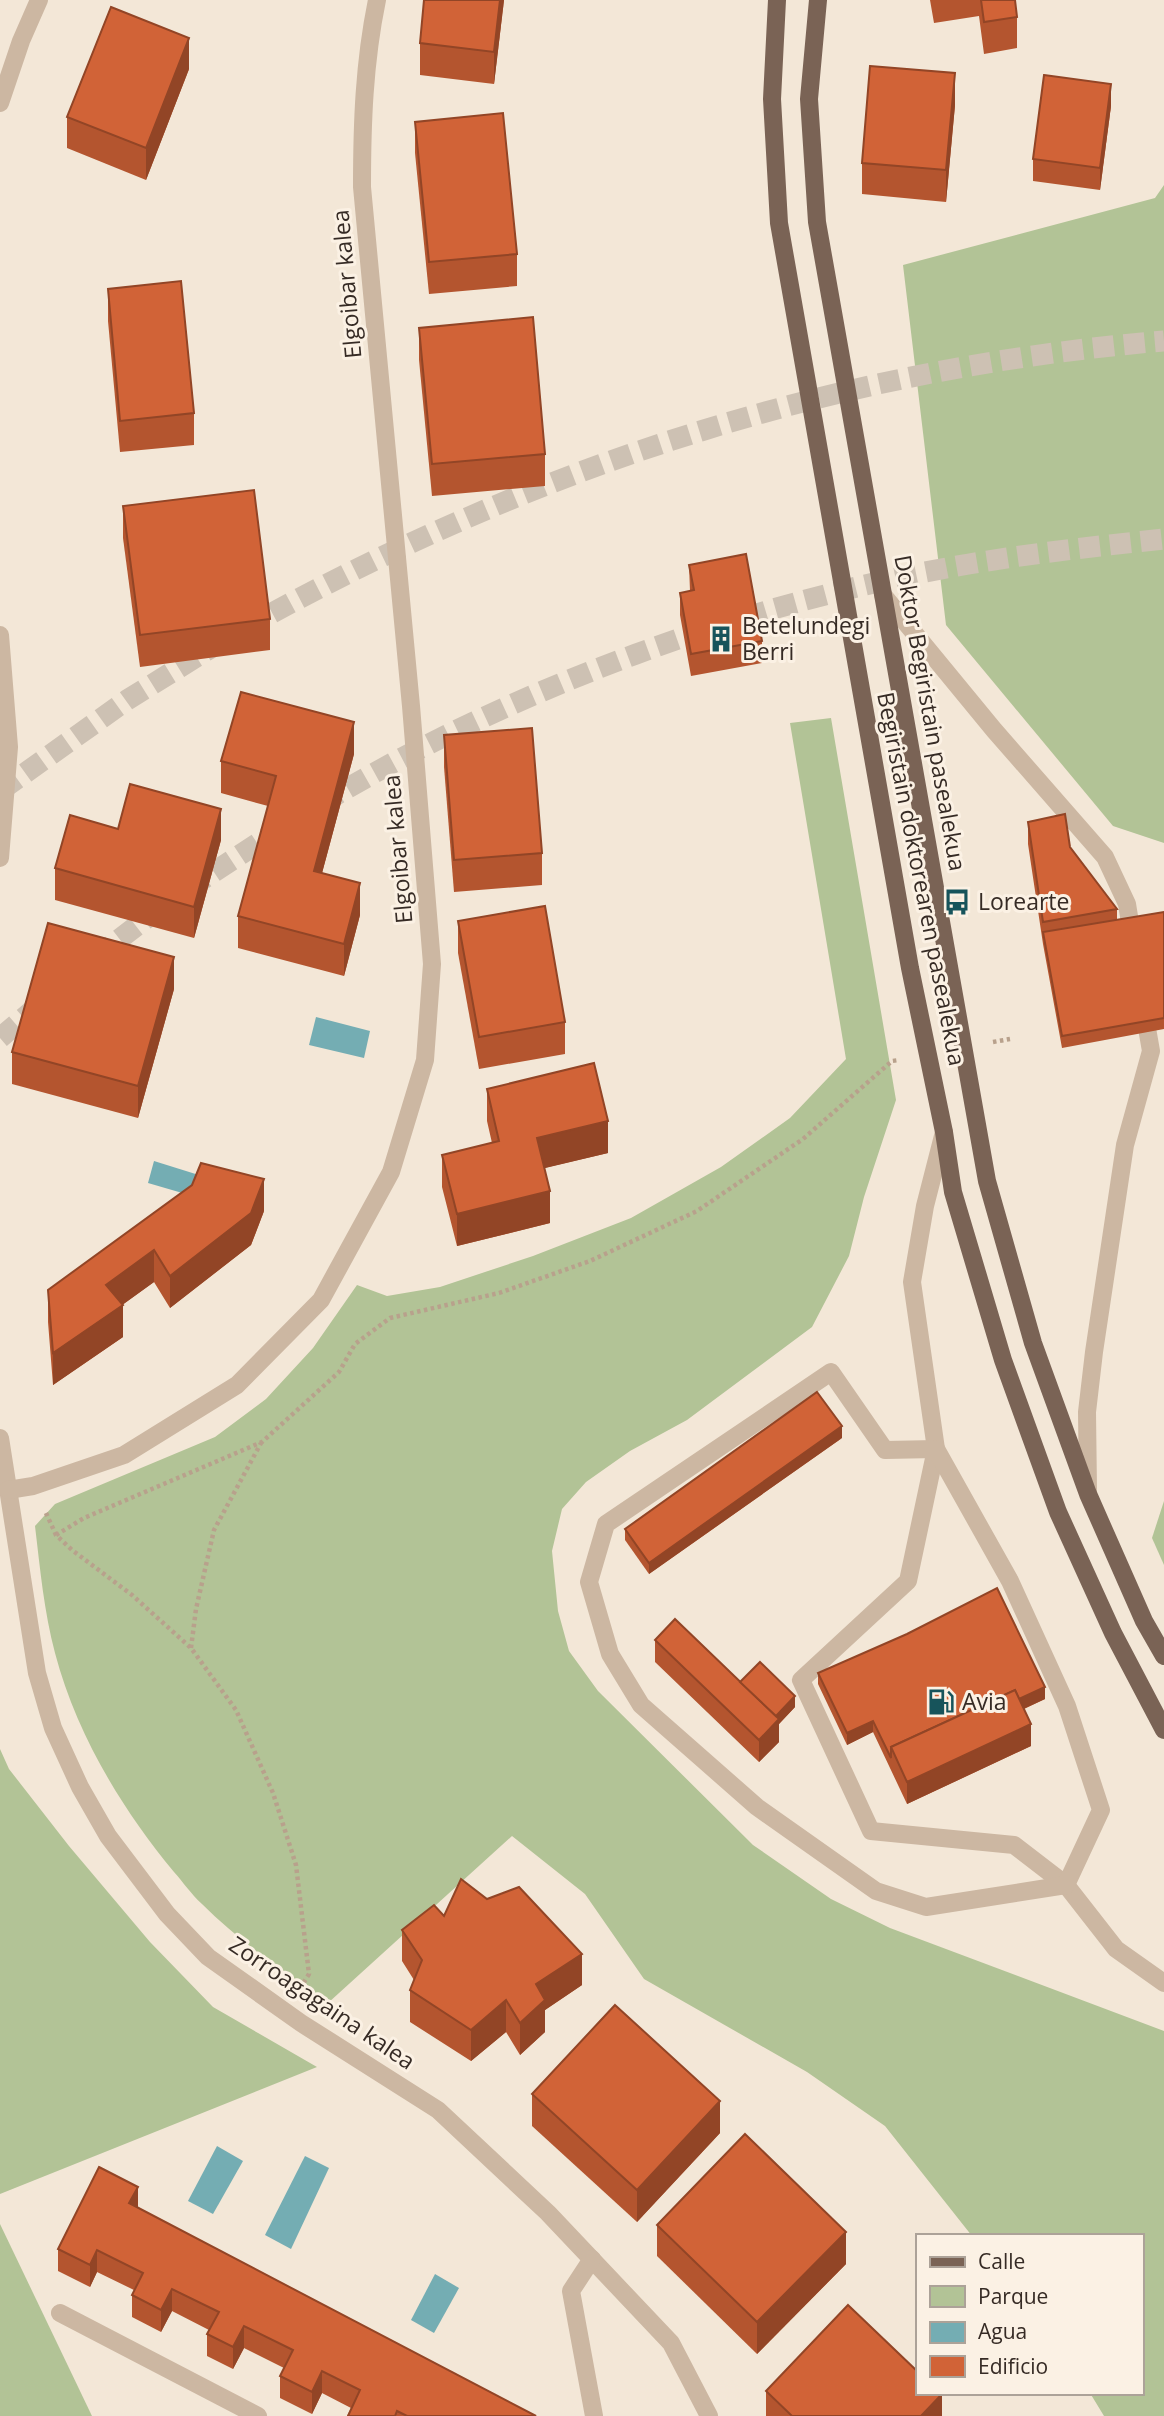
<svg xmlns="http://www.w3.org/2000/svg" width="1164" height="2416" viewBox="0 0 1164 2416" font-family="'Open Sans',sans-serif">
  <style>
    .green { fill: #b2c396 }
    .water { fill: #74adb3 }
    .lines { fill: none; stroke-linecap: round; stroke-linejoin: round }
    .highway-tunnel { stroke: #cdc1b3; stroke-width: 21; stroke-dasharray: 21 10; stroke-linecap: butt }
    .path { stroke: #b8a18c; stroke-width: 4.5; stroke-dasharray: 3.5 3.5; stroke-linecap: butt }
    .minor { stroke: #ccb7a2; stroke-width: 18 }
    .major { stroke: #7a6355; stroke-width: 18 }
    .wall { fill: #b4552f }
    .shaded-wall { fill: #924526 }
    .building { fill: #d16337; stroke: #924526; stroke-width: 2 }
    .labels { text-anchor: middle; stroke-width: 6; stroke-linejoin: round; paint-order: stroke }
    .street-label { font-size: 23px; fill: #362b25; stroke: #fbf1e4 }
    .poi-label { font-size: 23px; fill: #362b25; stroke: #fbf1e4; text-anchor: start }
  </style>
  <rect width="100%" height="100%" fill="#f3e7d7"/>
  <g class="green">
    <path d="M1164,185v658l-51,-17 -167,-201 -43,-360 252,-67z"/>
    <path d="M831,718l65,382 -32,97 -15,59 -37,71 -125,93 -57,31 -44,31 -24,27 -10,42 6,60 11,40 29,40 155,154 78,54 59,29 274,103v385h-60l-14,-23h51v-157h-169l-87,-110 -78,-54 -163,-93 -59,-85 -73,-58 -184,167c-44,-31 -88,-61 -126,-99 -11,-10 -19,-22 -28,-32 -53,-64 -98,-139 -119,-219 -11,-41 -15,-85 -20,-127l20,-22 160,-67 51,-38 47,-51 44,-63 30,11 53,-9 93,-31 98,-38 90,-51 69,-49 56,-59 -56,-336z"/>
    <path d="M1164,1501v64l-12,-27z"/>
    <path d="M0,1749l9,20 60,77 81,96 63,65 104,60 -317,127z"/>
    <path d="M0,2224l92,192h-92z"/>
  </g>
  <g class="water">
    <path d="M316,1017l54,14 -6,27 -55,-13z"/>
    <path d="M154,1161l48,15 -6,21 -48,-14z"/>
    <path d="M217,2146l26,15 -30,53 -25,-13z"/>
    <path d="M305,2156l24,12 -38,81 -26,-14z"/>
    <path d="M435,2274l24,14 -25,45 -23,-13z"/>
  </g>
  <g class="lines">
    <g class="highway-tunnel">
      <path d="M245,628c286,-160 592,-260 919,-287"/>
      <path d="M0,791l127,-91 87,-54"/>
      <path d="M321,804c189,-115 430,-203 648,-240 65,-11 130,-18 195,-25"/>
      <path d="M188,889l93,-61"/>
      <path d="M95,958l66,-51"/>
      <path d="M0,1038l41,-35"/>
    </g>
    <g class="path">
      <path d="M993,1042l17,-3"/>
      <path d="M46,1513l10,22 16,15 60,45 59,53 45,62 37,83 23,72 13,109 -8,13"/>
      <path d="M56,1535l28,-17 178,-76 77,-70 16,-28 35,-26 109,-25 91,-32 107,-50 106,-72 89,-78 7,-1"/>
      <path d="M191,1648l5,-39 18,-79 47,-87"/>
    </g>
    <g class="minor">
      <path d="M0,103l21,-62 18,-41"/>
      <path d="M883,595l111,135 111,127 22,47 6,37"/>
      <path d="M0,635l9,112 -9,111"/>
      <path d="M944,1132l-19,74 -13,76 24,167 -28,132 -107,99 70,151 143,14 52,40 50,64 48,34"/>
      <path d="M831,1372l54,78 51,-1 74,132 57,125 34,104 -35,75 -140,22 -50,-16 -119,-84 -116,-102 -31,-51 -21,-72 17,-58z"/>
      <path d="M0,1438l37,235 16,55 27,59 28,49 59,78 41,43 93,66 137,87 110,103 123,130 38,73"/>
      <path d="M8,1490l25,-4 91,-31 113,-70 84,-85 70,-128 34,-112 7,-96 -21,-258 -49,-519c0,-63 2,-124 15,-187"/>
      <path d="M1088,1490l-1,-78 7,-60 31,-207 26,-94 -7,-40"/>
      <path d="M592,2259l-21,32 23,125"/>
      <path d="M60,2313l198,103"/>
    </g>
    <g class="major">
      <path d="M777,0l-5,99 7,124 131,745 34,164 9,60 50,168 55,152 55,121 51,97"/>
      <path d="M818,0l-9,99 8,123 170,959 46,162 55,151 56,127 20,35"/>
    </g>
  </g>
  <g class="wall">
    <path d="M424,0h80l-10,84 -74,-9v-32z"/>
    <path d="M930,0h85l2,17v31l-33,6 -5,-38 -45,7z"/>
    <path d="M189,69l-43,111 -79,-32v-31z"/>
    <path d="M955,105l-9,97 -84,-8v-31z"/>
    <path d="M1111,106l-11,84 -67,-9v-22z"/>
    <path d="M415,122l102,132v32l-88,8 -14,-141z"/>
    <path d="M108,289l86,124v32l-74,7 -12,-131z"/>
    <path d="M419,328l126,126v32l-113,10 -13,-136z"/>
    <path d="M123,506l147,113v31l-130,17 -17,-129z"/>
    <path d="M689,565l73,76v22l-71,13 -11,-61v-22l10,-2z"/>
    <path d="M444,735l98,118v32l-88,7 -10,-125z"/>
    <path d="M354,754l-32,119 38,42 -16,61 -106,-28v-32l30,-110 -47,-13v-32z"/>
    <path d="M1028,822l42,25 47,62v11l47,-8v117l-102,19 -19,-104 -15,-100z"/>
    <path d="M118,829l103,11 -27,98 -139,-38v-32z"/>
    <path d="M458,921l107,101v32l-86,15 -21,-116z"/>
    <path d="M174,989l-36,129 -126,-34v-32z"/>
    <path d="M487,1089l121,64 -64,15 6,55 -93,23 -15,-59v-32l50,-12 -5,-22z"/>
    <path d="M264,1211l-13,34 -81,63 -16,-26 -32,23 1,32 -70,48 -5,-63v-32z"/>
    <path d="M842,1438l-193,136 -24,-34v-11z"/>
    <path d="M655,1640l85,42 55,25 -16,17v18l-20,20 -104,-100z"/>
    <path d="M818,1673l227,26 -21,10 7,37 -124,58 -34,-72 -26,13 -29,-61z"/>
    <path d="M444,1916l138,69 -37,25v22l-25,23 -14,-23 -35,29 -61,-39v-32l4,-10 -12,-19v-31z"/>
    <path d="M532,2094l188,39 -83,89 -105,-96z"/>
    <path d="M138,2208l398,208h-189l4,-8 -29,-15 -10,21 -32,-16v-22l4,-8 -40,-20 -11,21 -26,-13v-22l2,-4 -37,-19 -11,21 -29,-15v-22l2,-5 -37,-18 -7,15 -32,-16v-22z"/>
    <path d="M657,2225l189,39 -89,90 -100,-98z"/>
    <path d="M766,2391l176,25h-176z"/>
  </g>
  <g class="shaded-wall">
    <path d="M500,0h4l-10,84v-32z"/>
    <path d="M189,38v31l-43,111v-32z"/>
    <path d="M955,73v32l-9,97v-32z"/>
    <path d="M1111,84v22l-11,84v-22z"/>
    <path d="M354,722v32l-40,149v-32z"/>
    <path d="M221,809v31l-27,98v-31z"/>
    <path d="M360,883v32l-16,61v-32z"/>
    <path d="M174,957v32l-36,129v-32z"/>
    <path d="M608,1121v32l-71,17v-32z"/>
    <path d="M264,1179v32l-13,34 -81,63v-32z"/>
    <path d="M550,1191v32l-93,23v-32z"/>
    <path d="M154,1250v32l-47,34 16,-11v32l-70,48v-32l53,-68z"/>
    <path d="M842,1426v12l-193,136v-11z"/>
    <path d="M1045,1687v12l-146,67 -4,-10z"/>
    <path d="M795,1696v11l-16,17v18l-20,20v-22l15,-23z"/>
    <path d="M873,1721v11l-26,13v-12z"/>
    <path d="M1031,1724v22l-124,58v-22z"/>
    <path d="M582,1954v31l-37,25v22l-25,23v-32l16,-39z"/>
    <path d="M506,2000v32l-35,29v-31z"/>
    <path d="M720,2101v32l-83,89v-32z"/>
    <path d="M138,2187v22l-9,-6z"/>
    <path d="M846,2232v32l-89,90v-32z"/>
    <path d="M97,2250v22l-7,15v-22z"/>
    <path d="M172,2289v22l-11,21v-22z"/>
    <path d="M244,2326v22l-11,21v-22z"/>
    <path d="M322,2371v22l-10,21v-22z"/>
    <path d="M942,2394v22h-21z"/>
  </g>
  <g class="building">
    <path d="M424,0h76l-6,52 -74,-9z"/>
    <path d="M981,0h34l2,17 -33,5z"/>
    <path d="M111,7l78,31 -43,110 -79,-31z"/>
    <path d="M870,66l85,7 -9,97 -84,-7z"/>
    <path d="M1044,75l67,9 -11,84 -67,-9z"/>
    <path d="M503,113l14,141 -88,8 -14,-140z"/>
    <path d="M181,281l13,132 -74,8 -12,-132z"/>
    <path d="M533,317l12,137 -113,10 -13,-136z"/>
    <path d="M254,490l16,129 -130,16 -17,-129z"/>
    <path d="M746,554l16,87 -71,13 -11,-61 14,-3 -5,-25z"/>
    <path d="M241,692l113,30 -40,149 46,12 -16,61 -106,-28 38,-140 -55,-15z"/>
    <path d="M532,728l10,125 -88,7 -10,-125z"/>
    <path d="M130,784l91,25 -27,98 -139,-39 15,-53 48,14z"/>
    <path d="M1065,814l5,33 47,62 -74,13 -15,-100z"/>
    <path d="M545,906l20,116 -86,15 -21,-116z"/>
    <path d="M1164,912v106l-102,18 -19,-104z"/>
    <path d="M48,923l126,34 -36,129 -126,-34z"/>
    <path d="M594,1063l14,58 -71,17 13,53 -93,23 -15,-59 57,-14 -12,-52z"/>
    <path d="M201,1163l63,16 -13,34 -81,63 -16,-26 -48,35 17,20 -70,48 -5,-63 144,-105z"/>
    <path d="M817,1392l25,34 -193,137 -24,-34z"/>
    <path d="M997,1588l48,99 -26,12 -4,-9 -124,57v11l-18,-37 -26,12 -29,-60 89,-39z"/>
    <path d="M675,1619l104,100 -20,21 -104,-100z"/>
    <path d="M760,1662l35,34 -19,20 -36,-34z"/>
    <path d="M1015,1690l16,34 -124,58 -16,-35z"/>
    <path d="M461,1879l26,20 32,-12 63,67 -46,30 9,16 -25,23 -14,-23 -35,30 -61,-40 12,-30 -20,-30 32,-25 10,11z"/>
    <path d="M615,2005l105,96 -83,89 -105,-96z"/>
    <path d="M745,2134l101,98 -89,90 -100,-97z"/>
    <path d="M99,2167l39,20 -9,16 407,213h-129l-10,-5 -2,5h-47l12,-26 -38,-19 -10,21 -32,-16 13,-26 -49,-24 -11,21 -26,-13 12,-22 -47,-23 -11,21 -29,-15 11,-22 -46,-23 -7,15 -32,-16z"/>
    <path d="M848,2305l69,66v22h24l1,1 -21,22h-129l-26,-25z"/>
  </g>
  <defs>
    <g id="building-bare" transform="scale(2.1)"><path d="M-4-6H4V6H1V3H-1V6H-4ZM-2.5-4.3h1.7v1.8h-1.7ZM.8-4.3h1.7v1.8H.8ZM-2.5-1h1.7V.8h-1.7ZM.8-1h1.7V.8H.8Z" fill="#17545b" stroke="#fbf1e4" stroke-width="2.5" paint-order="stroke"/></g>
    <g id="bus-bare" transform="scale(2.1)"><path d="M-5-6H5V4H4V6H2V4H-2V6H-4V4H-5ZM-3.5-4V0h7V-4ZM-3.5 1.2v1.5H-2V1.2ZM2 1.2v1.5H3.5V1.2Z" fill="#17545b" stroke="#fbf1e4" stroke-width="2.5" paint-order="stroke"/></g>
    <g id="fuel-bare" transform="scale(2.1)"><path d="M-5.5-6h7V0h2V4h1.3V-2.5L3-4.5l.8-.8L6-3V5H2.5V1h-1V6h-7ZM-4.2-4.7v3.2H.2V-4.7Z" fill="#17545b" stroke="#fbf1e4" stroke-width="2.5" paint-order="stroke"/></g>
  </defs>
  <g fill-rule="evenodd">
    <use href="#building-bare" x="721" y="639"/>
    <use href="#bus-bare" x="957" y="902"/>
    <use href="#fuel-bare" x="941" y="1702"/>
  </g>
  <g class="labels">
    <g class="street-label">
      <text transform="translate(347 284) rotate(-95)" y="8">Elgoibar kalea</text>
      <text transform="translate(930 713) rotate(80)" y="8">Doktor Begiristain pasealekua</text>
      <text transform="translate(398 849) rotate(-95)" y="8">Elgoibar kalea</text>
      <text transform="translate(921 879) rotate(79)" y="8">Begiristain doktorearen pasealekua</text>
      <text transform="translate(322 2003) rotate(34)" y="8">Zorroagagaina kalea</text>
    </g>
    <g class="poi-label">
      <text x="742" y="634">Betelundegi<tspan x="742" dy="26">Berri</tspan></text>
      <text x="978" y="910">Lorearte</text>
      <text x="962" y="1710">Avia</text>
    </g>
  </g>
  <rect x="916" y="2234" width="228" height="161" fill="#fbf1e4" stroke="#aca298" stroke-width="2"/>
  <rect x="930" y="2257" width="35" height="10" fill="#7a6355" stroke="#aca298" stroke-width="2"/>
  <text x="978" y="2269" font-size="21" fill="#362b25">Calle</text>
  <rect x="930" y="2286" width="35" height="21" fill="#b2c396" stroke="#aca298" stroke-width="2"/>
  <text x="978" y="2304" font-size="21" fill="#362b25">Parque</text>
  <rect x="930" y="2322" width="35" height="21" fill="#74adb3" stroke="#aca298" stroke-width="2"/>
  <text x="978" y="2339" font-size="21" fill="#362b25">Agua</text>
  <rect x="930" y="2356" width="35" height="21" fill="#d16337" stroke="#aca298" stroke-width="2"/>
  <text x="978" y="2374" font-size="21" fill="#362b25">Edificio</text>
</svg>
